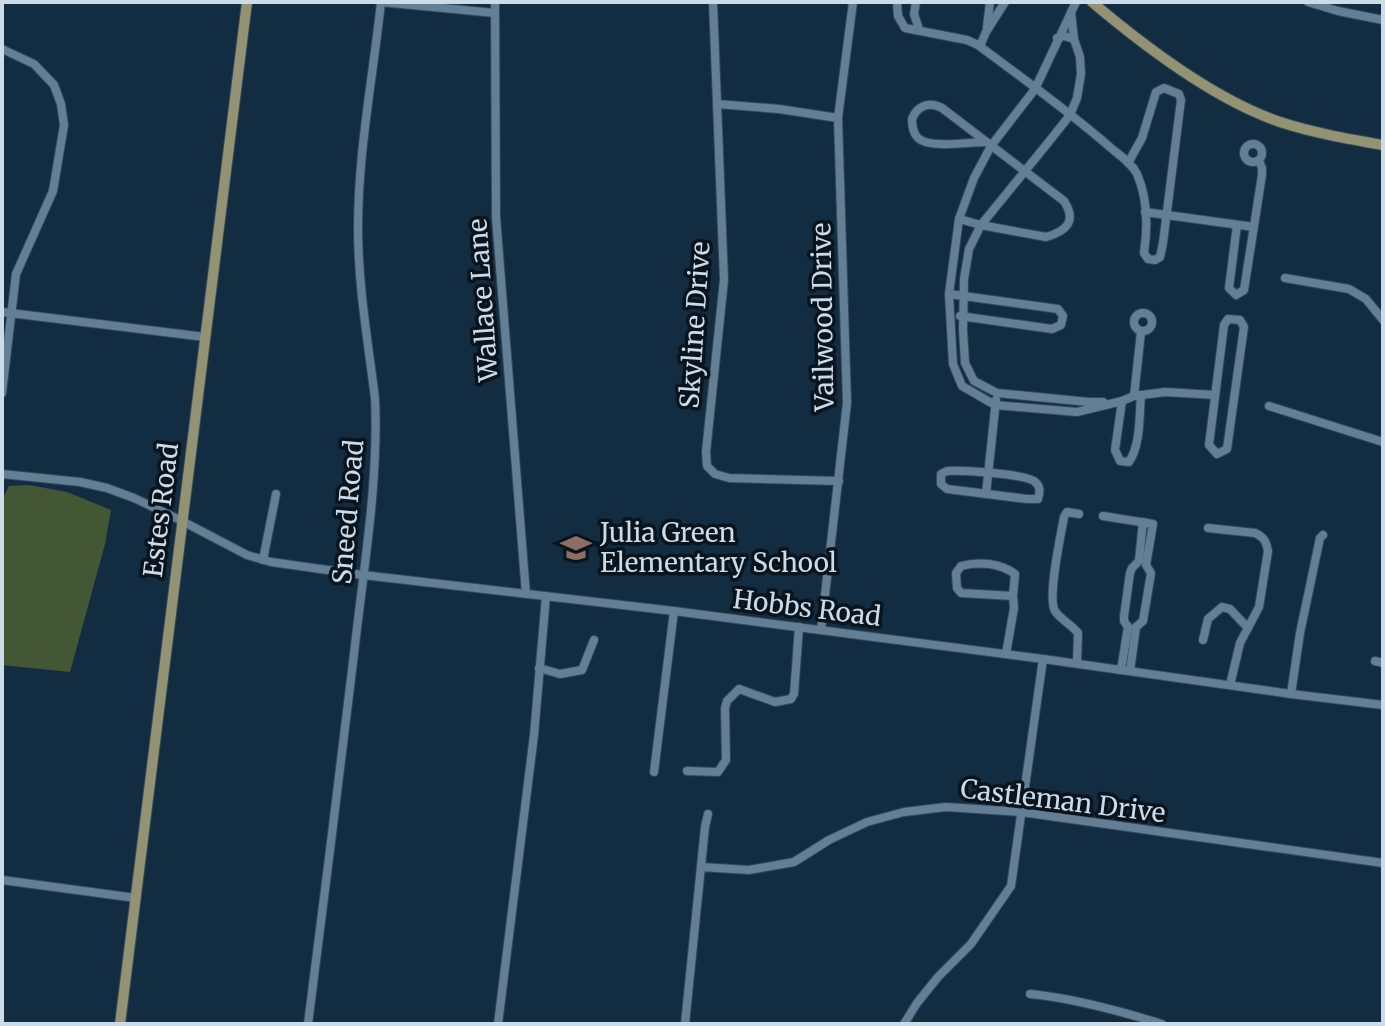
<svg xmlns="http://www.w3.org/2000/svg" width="1385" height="1026" viewBox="0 0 1385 1026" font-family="Merriweather,serif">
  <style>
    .green { fill: #435734 }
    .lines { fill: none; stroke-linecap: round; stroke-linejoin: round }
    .minor-casing { stroke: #354859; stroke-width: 10 }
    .major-casing { stroke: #354859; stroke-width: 12 }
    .minor { stroke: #627f96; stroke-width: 8 }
    .major { stroke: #939273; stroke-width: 10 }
    .labels { text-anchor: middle; stroke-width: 7; stroke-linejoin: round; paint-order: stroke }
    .street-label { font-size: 26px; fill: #cbdbe8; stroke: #09141d }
    .poi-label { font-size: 26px; fill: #cbdbe8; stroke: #09141d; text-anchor: start }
  </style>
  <rect width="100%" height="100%" fill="#122d41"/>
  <path class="green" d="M29,485l38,7 44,18 -6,34 -35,128 -68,-7v-165l7,-14z"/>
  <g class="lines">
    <g class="minor-casing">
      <g id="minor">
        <path d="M381,2l114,11"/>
        <path d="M495,2l1,215 30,377"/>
        <path d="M713,2l11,278 -18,172 1,14 8,8 14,4 110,3"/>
        <path d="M897,2l1,14 7,12 62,12 11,5c44,33 91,66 133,103 8,7 21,15 26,26 11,25 11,52 7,79l4,6 7,1 5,-3 3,-14 18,-143 -2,-6 -15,-6 -8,4 -14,46 -14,25"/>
        <path d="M916,2l-2,12 5,15"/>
        <path d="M1076,2l-41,87 -44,57 -9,17 -8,15 -15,41 -10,75 4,70 9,22 33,19 82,7 45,-11 12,-5 31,-4 50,3"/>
        <path d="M1308,2l30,9 45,9"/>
        <path d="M1071,12l3,27"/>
        <path d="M987,27l3,-25"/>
        <path d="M1057,38l7,-2 10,3 6,18 1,17 -4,24 -7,17 -23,29 -66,81 -12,24 -5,30 -1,51 2,33 9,18 23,12 92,9h14"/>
        <path d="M980,46l6,-14 19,-30"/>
        <path d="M2,49l32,15 20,21 7,19 3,21 -11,66 -37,83 -14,119"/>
        <path d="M717,104l62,5 59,9"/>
        <circle cx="1253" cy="153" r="9"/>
        <path d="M1145,212l109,15"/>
        <path d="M959,219l22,6 65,12c21,-6 31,-16 18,-36l-122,-93c-13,-7 -25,-2 -30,11 0,7 1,14 6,19 11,11 52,4 67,4"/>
        <path d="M1237,225l-8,63 7,7 8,-5 18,-115v-7l-3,-7"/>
        <path d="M1285,278l64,11 17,10 17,21"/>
        <path d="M949,294l109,15 5,7 -2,9 -9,4 -92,-13"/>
        <path d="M2,312l203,25"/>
        <circle cx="1143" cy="322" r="9"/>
        <path d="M1228,319l12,1 4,7 -17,122 -10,5 -8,-9 15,-120z"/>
        <path d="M1134,396l7,-64"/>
        <path d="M1122,401l-7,49 5,11 9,1c12,-18 10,-46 12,-67"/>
        <path d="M1269,406l114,36"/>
        <path d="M947,471c16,-1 76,3 87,10 7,5 6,11 4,18h-11l-80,-10 -6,-5v-10z"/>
        <path d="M2,474l78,8 27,6 27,10 48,23 65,34 24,7 92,13 311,36 369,48 248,35 92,11"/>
        <path d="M986,494l10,-94"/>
        <path d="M1103,516l50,8 -7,41 5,8 -8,48 -7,6"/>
        <path d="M1208,528l47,5c9,4 11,8 13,18l-9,56 -19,36 -10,42"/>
        <path d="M263,560l13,-66"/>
        <path d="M1128,627l-4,-6v-5l6,-43 2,-5 7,-7 4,-39"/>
        <path d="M821,630l26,-227 -9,-285 15,-116"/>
        <path d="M1203,640l5,-21 14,-12 8,2 18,19"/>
        <path d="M1006,654l8,-46 -1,-12 -52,-3 -4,-5 -1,-15 5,-7c18,-5 39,-3 54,8l-2,22"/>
        <path d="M1375,661l8,2"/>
        <path d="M1077,663l1,-30c-6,-8 -18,-14 -23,-22 -8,-13 6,-77 9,-94l3,-5 12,2"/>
        <path d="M539,668l21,6 22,-4 12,-30"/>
        <path d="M1121,670l7,-43"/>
        <path d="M1130,671l6,-44"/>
        <path d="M1291,694l9,-61 20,-95 3,-3"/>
        <path d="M687,771l31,1 8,-12 -1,-52 2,-7 12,-12 36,13 16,-3 3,-5 5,-67"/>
        <path d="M654,772l20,-161"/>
        <path d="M701,867l48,3 45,-8 35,-22 38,-18 37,-10 42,-5 75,5 362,51"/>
        <path d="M2,880l134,18"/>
        <path d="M1030,994c44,4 90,17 132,30"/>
        <path d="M308,1024c16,-123 31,-247 46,-370 9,-82 25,-173 21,-256 -7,-56 -17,-113 -17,-170 0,-76 15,-151 23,-226"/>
        <path d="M498,1024l36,-289 12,-139"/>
        <path d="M685,1024l20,-197 3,-13"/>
        <path d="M904,1024l13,-21 21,-26 33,-33 40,-58 32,-227"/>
      </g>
    </g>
    <g class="major-casing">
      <g id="major">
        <path d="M1092,2c52,44 123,98 188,120 34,11 68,17 103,23"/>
        <path d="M120,1024l127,-1022"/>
      </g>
    </g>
    <use href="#minor" class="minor"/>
    <use href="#major" class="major"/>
  </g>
  <defs>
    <g id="school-bare" transform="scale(2.4)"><path d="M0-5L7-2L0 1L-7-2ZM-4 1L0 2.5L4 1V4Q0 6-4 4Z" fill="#8d6e63" stroke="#09141d" stroke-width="2.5" paint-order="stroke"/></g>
  </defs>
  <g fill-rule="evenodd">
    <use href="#school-bare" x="576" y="548"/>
  </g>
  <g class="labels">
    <g class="street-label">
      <text transform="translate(483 300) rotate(-94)" y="9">Wallace Lane</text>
      <text transform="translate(823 317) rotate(-91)" y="9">Vailwood Drive</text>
      <text transform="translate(695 325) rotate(-86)" y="9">Skyline Drive</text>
      <text transform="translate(161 510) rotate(-83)" y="9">Estes Road</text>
      <text transform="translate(348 512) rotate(-85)" y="9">Sneed Road</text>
      <text transform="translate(807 608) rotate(7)" y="9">Hobbs Road</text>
      <text transform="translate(1063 801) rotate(7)" y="9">Castleman Drive</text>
    </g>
    <g class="poi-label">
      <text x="600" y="542">Julia Green<tspan x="600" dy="30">Elementary School</tspan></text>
    </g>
  </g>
  <rect width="1385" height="1026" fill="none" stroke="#cbdbe8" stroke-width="8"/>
</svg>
